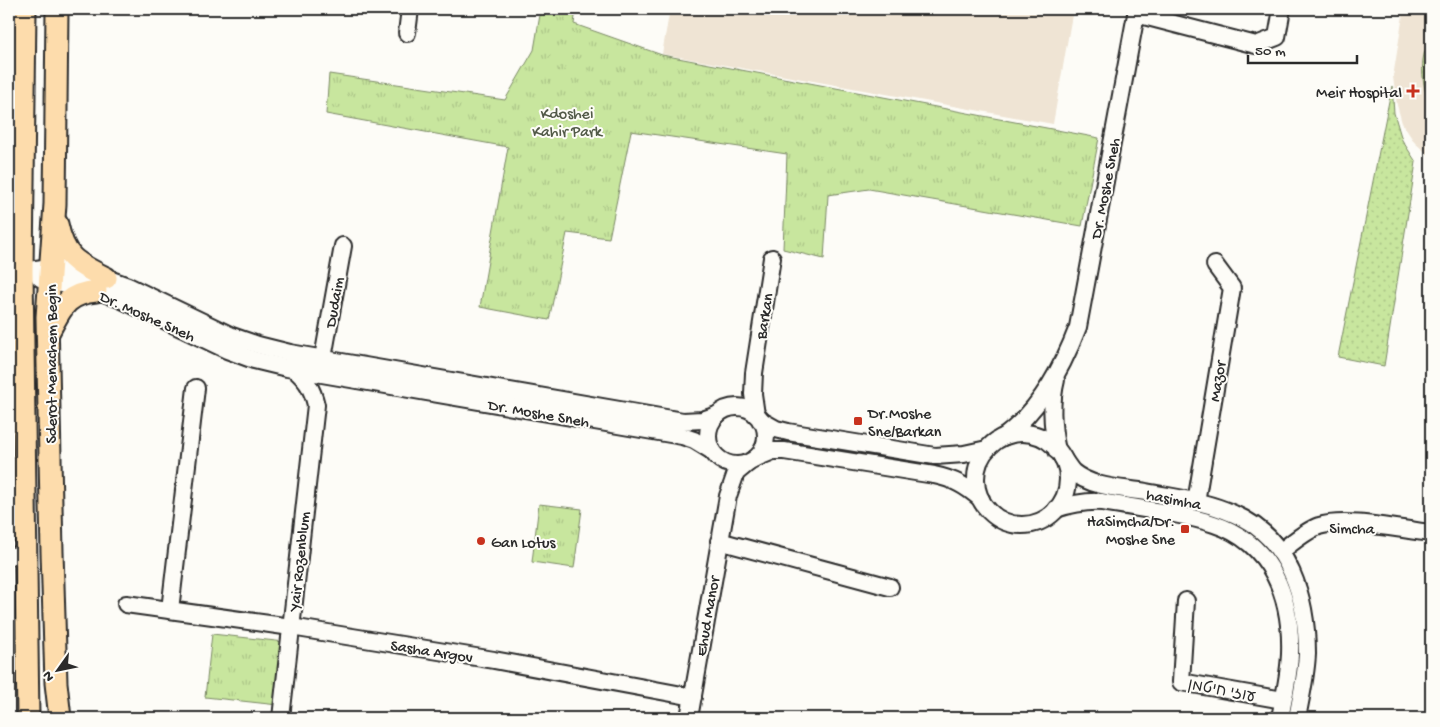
<svg xmlns="http://www.w3.org/2000/svg" width="1440" height="727" viewBox="0 0 1440 727" font-family="'Gochi Hand','Playpen Sans Hebrew',sans-serif">
  <style>
    .built { fill: #efe4d4 }
    .grass { fill: url(#grass-dots); stroke: #7a8864 }
    .park { fill: url(#park-tufts); stroke: #7a8864 }
    .lines { fill: none; stroke-linecap: round; stroke-linejoin: round }
    .minor-casing { stroke: #2b2b2b; stroke-width: 20 }
    .major-casing { stroke: #2b2b2b; stroke-width: 25 }
    .minor { stroke: #fdfcf7; stroke-width: 16 }
    .major { stroke: #fddcac; stroke-width: 21 }
    .poi-dot { fill: #c8321e; stroke: #fdfcf7; stroke-width: 2 }
    .labels { text-anchor: middle; stroke-width: 4; stroke-linejoin: round; paint-order: stroke }
    .poi-label { font-size: 16px; fill: #2b2b2b; stroke: #fdfcf7; text-anchor: end }
    .park-label { font-size: 16px; fill: #525a48; stroke: #fdfcf7 }
    .street-label { font-size: 16px; fill: #2b2b2b; stroke: #fdfcf7 }
  </style>
  <defs>
    <pattern id="grass-dots" width="8" height="8" patternUnits="userSpaceOnUse" patternTransform="scale(1.25)"><rect width="8" height="8" fill="#c8e69e"/><path d="M2 2h.1M6 6h.1" fill="none" stroke="#acc588" stroke-width="1.8" stroke-linecap="round"/></pattern>
    <pattern id="park-tufts" width="24" height="20" patternUnits="userSpaceOnUse" patternTransform="scale(1.25)"><rect width="24" height="20" fill="#c8e69e"/><path d="M3 7l-1-3M5 7V3M7 7l1-3M15 17l-1-3M17 17v-4M19 17l1-3" fill="none" stroke="#acc588"/></pattern>
  </defs>
  <rect width="100%" height="100%" fill="#fdfcf7"/>
  <filter id="ink" filterUnits="userSpaceOnUse"><feTurbulence type="fractalNoise" baseFrequency=".02" numOctaves="2"/><feDisplacementMap in="SourceGraphic" scale="10" xChannelSelector="R" yChannelSelector="G"/><feConvolveMatrix kernelMatrix="1 2 1 2 8 2 1 2 1" color-interpolation-filters="sRGB"/></filter>
  <g filter="url(#ink)">
    <g class="built">
      <path d="M670,9h403l-20,115 -391,-70z"/>
      <path d="M1404,9h27v148l-16,-14 -13,-20 -5,-18 -4,-28z"/>
    </g>
    <g class="grass">
      <path d="M1431,42v67c-7,-16 -15,-54 0,-67z"/>
      <path d="M1392,86l2,27 8,27 14,22 -32,204 -46,-9z"/>
    </g>
    <g class="park">
      <path d="M541,9h35l-2,15 88,31 437,83 -17,88 -213,-37 -41,6 -4,64 -41,-10 4,-95 -156,-23 -22,107 -42,-5 -18,87 -69,-13 28,-160 -182,-33 3,-40 176,26 29,-50z"/>
      <path d="M539,504l43,5 -8,59 -42,-6z"/>
      <path d="M212,634l73,8 -7,63 -73,-8z"/>
    </g>
    <g class="lines">
      <g class="minor-casing">
        <g id="minor">
          <path d="M1136,14l120,31 21,-8 5,-28"/>
          <path d="M407,33l3,-24"/>
          <path d="M22,271l28,-4 34,5 22,6 22,8 104,50 26,9 32,8 393,68 19,-1 15,-5"/>
          <path d="M40,278l9,4 32,5 20,5 21,8 105,50 27,10 33,8 395,68 12,4 18,11"/>
          <path d="M323,358l20,-112"/>
          <path d="M1056,380c-6,23 -4,47 1,71"/>
          <circle cx="737" cy="436" r="29"/>
          <path d="M756,415l-3,-21 1,-21 18,-115"/>
          <path d="M760,420l16,9 12,3 147,24 29,-2 23,-5"/>
          <circle cx="1022" cy="479" r="46"/>
          <path d="M1005,436c35,-27 57,-67 73,-109l59,-318"/>
          <path d="M1062,457c3,4 7,11 11,15 19,16 50,16 73,20 30,6 60,9 88,22 56,24 73,84 73,140 -1,21 -6,43 -10,64"/>
          <path d="M756,458l17,-7h11l150,24c20,4 32,11 47,24"/>
          <path d="M1196,502l36,-214 -17,-23"/>
          <path d="M1056,509c15,-5 29,-8 46,-7 37,7 76,10 112,22 58,19 78,74 76,130 -1,22 -6,43 -10,64"/>
          <path d="M719,541l171,46"/>
          <path d="M1280,552c12,-9 25,-21 39,-26 28,-9 82,4 112,7"/>
          <path d="M9,556l16,-1"/>
          <path d="M1186,601l-5,81 102,18"/>
          <path d="M126,604l165,23 203,33 199,37"/>
          <path d="M170,610l26,-222"/>
          <path d="M281,718l35,-313c-4,-17 -10,-26 -22,-36"/>
          <path d="M689,718l39,-222 8,-23 12,-10"/>
        </g>
      </g>
      <g class="major-casing">
        <g id="major">
          <path d="M25,9l-3,262 6,447"/>
          <path d="M57,9l-2,195 -8,113 5,235 4,131 4,35"/>
          <path d="M57,224c7,34 19,39 49,54"/>
          <path d="M49,331c13,-24 17,-37 47,-40"/>
        </g>
      </g>
      <use href="#minor" class="minor"/>
      <use href="#major" class="major"/>
    </g>
  </g>
  <g class="poi-dot">
    <path d="M1410.5 83.5h5v5h5v5h-5v5h-5v-5h-5v-5h5z"/>
    <rect x="853" y="416" width="10" height="10" rx="2.5"/>
    <rect x="1180" y="524" width="10" height="10" rx="2.5"/>
    <circle cx="481" cy="541" r="5"/>
  </g>
  <g class="labels">
    <g class="poi-label">
      <text x="1402" y="97">Meir Hospital</text>
      <text x="868" y="418" text-anchor="start">Dr.Moshe<tspan x="868" dy="18">Sne/Barkan</tspan></text>
      <text x="1175" y="526">HaSimcha/Dr.<tspan x="1175" dy="18">Moshe Sne</tspan></text>
      <text x="491" y="547" text-anchor="start">Gan Lotus</text>
    </g>
    <g class="park-label">
      <text x="567" y="118">Kdoshei<tspan x="567" dy="18">Kahir Park</tspan></text>
    </g>
    <g class="street-label">
      <text transform="translate(1104 188) rotate(-79)" y="6">Dr. Moshe Sneh</text>
      <text transform="translate(333 302) rotate(-80)" y="6">Dudaim</text>
      <text transform="translate(148 315) rotate(24)" y="6">Dr. Moshe Sneh</text>
      <text transform="translate(763 316) rotate(-81)" y="6">Barkan</text>
      <text transform="translate(50 364) rotate(-90)" y="6">Sderot Menachem Begin</text>
      <text transform="translate(1216 381) rotate(-81)" y="6">Mazor</text>
      <text transform="translate(539 412) rotate(10)" y="6">Dr. Moshe Sneh</text>
      <text transform="translate(1174 498) rotate(11)" y="6">hasimha</text>
      <text transform="translate(1352 527) rotate(1)" y="6">Simcha</text>
      <text transform="translate(298 561) rotate(-84)" y="6">Yair Rozenblum</text>
      <text transform="translate(706 616) rotate(-80)" y="6">Ehud Manor</text>
      <text transform="translate(432 650) rotate(9)" y="6">Sasha Argov</text>
      <text transform="translate(1222 689) rotate(11)" y="6">עוזי חיטמן</text>
    </g>
  </g>
  <rect width="1440" height="727" fill="none" stroke="#fdfcf7" stroke-width="30"/>
  <rect x="15" y="15" width="1410" height="697" fill="none" stroke="#2b2b2b" stroke-width="2" filter="url(#ink)"/>
  <g transform="translate(58 670) rotate(237)" stroke="#fdfcf7" stroke-width="4" paint-order="stroke">
  <path d="M0-4L9 19L0 12L-9 19Z" fill="#2b2b2b"/>
  <text y="-8" font-size="14" font-weight="bold" text-anchor="middle" fill="#2b2b2b">N</text>
  </g>
  <path d="M1248 55v8h109v-8" fill="none" stroke="#2b2b2b" stroke-width="2.5"/>
  <text x="1255" y="55" font-size="15" fill="#2b2b2b" stroke="#fdfcf7" stroke-width="4" paint-order="stroke">50 m</text>
</svg>
